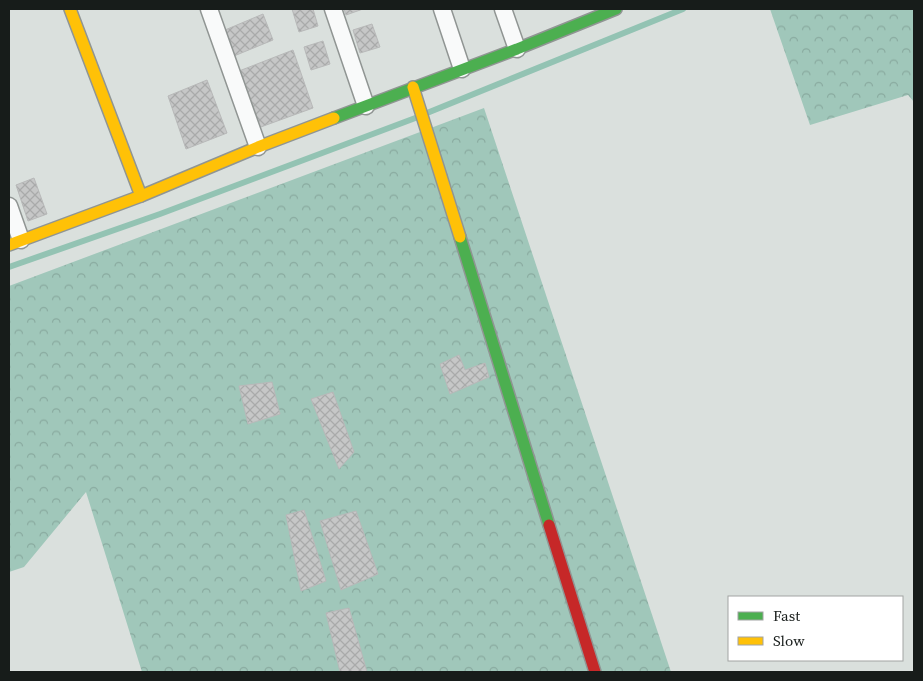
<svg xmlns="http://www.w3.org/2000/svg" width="923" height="681" viewBox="0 0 923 681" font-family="'Source Serif 4',serif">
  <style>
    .forest { fill: url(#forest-crowns) }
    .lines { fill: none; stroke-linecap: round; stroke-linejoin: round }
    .stream { stroke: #93c3b3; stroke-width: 6 }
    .building { fill: url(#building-cross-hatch); stroke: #b8b9b9 }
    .street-casing { stroke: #909593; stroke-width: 19 }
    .fast-casing { stroke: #909593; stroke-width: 14 }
    .slow-casing { stroke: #909593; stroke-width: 14 }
    .jam-casing { stroke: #909593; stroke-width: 14 }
    .street { stroke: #f9fafa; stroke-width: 16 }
    .fast { stroke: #4caf50; stroke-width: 11 }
    .slow { stroke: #ffc107; stroke-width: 11 }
    .jam { stroke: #c62828; stroke-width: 11 }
  </style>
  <defs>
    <pattern id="forest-crowns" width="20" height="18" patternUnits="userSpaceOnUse" patternTransform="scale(1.25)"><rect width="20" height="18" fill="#a0c7ba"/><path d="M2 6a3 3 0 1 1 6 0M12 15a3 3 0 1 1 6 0" fill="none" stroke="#89aa9f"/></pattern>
    <pattern id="building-cross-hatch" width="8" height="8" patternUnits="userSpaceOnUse" patternTransform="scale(1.25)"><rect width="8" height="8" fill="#c6c7c7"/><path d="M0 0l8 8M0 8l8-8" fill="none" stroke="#a9aaaa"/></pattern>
  </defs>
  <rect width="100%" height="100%" fill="#dae0dd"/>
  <g class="forest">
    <path d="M770,9h144v93l-6,-7 -98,30z"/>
    <path d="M484,108l187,564h-529l-56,-180 -62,75 -15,5v-286z"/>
  </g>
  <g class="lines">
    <g class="stream">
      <path d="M427,113l256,-104"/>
      <path d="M9,267l151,-53 258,-97"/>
    </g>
  </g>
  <g class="building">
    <path d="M292,9h21l5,17 -19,6z"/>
    <path d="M344,9h19l-17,6z"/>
    <path d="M263,14l10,26 -39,16 -9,-26z"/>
    <path d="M372,24l8,23 -20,6 -7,-23z"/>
    <path d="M323,41l7,23 -19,6 -7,-23z"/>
    <path d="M293,50l20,58 -55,20 -19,-57z"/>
    <path d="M207,80l20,53 -41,16 -18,-53z"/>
    <path d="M34,178l13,36 -19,7 -12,-36z"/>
    <path d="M459,355l6,15 20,-7 4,14 -39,17 -10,-30z"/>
    <path d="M272,382l8,32 -32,10 -9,-38z"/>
    <path d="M333,392l21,60 -15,17 -28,-70z"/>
    <path d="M304,510l22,71 -25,10 -15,-76z"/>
    <path d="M356,511l22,63 -37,16 -21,-69z"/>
    <path d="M349,608l18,64h-27l-14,-59z"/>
  </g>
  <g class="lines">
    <g class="street-casing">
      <g id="street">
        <path d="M209,9l49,138"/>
        <path d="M333,9l33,97"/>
        <path d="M442,9l20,60"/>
        <path d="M503,9l14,40"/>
        <path d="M9,206l12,34"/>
      </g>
    </g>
    <g class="fast-casing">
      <g id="fast">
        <path d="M334,118l183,-69 99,-40"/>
        <path d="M460,237l89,288"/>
      </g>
    </g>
    <g class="slow-casing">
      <g id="slow">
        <path d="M70,9l71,187"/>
        <path d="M413,87l47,150"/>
        <path d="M9,245l132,-49 117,-49 76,-29"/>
      </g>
    </g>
    <g class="jam-casing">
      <path id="jam" d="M549,525l46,147"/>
    </g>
    <use href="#street" class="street"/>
    <use href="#fast" class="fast"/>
    <use href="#slow" class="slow"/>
    <use href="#jam" class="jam"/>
  </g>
  <rect width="923" height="681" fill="none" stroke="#171c1a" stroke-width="20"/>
  <rect x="728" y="596" width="175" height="65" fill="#ffffff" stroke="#a2a4a3"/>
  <rect x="738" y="612" width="25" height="8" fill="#4caf50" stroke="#a2a4a3"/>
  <text x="773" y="621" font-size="15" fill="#171c1a">Fast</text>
  <rect x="738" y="637" width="25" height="8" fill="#ffc107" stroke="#a2a4a3"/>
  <text x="773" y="646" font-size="15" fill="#171c1a">Slow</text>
</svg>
